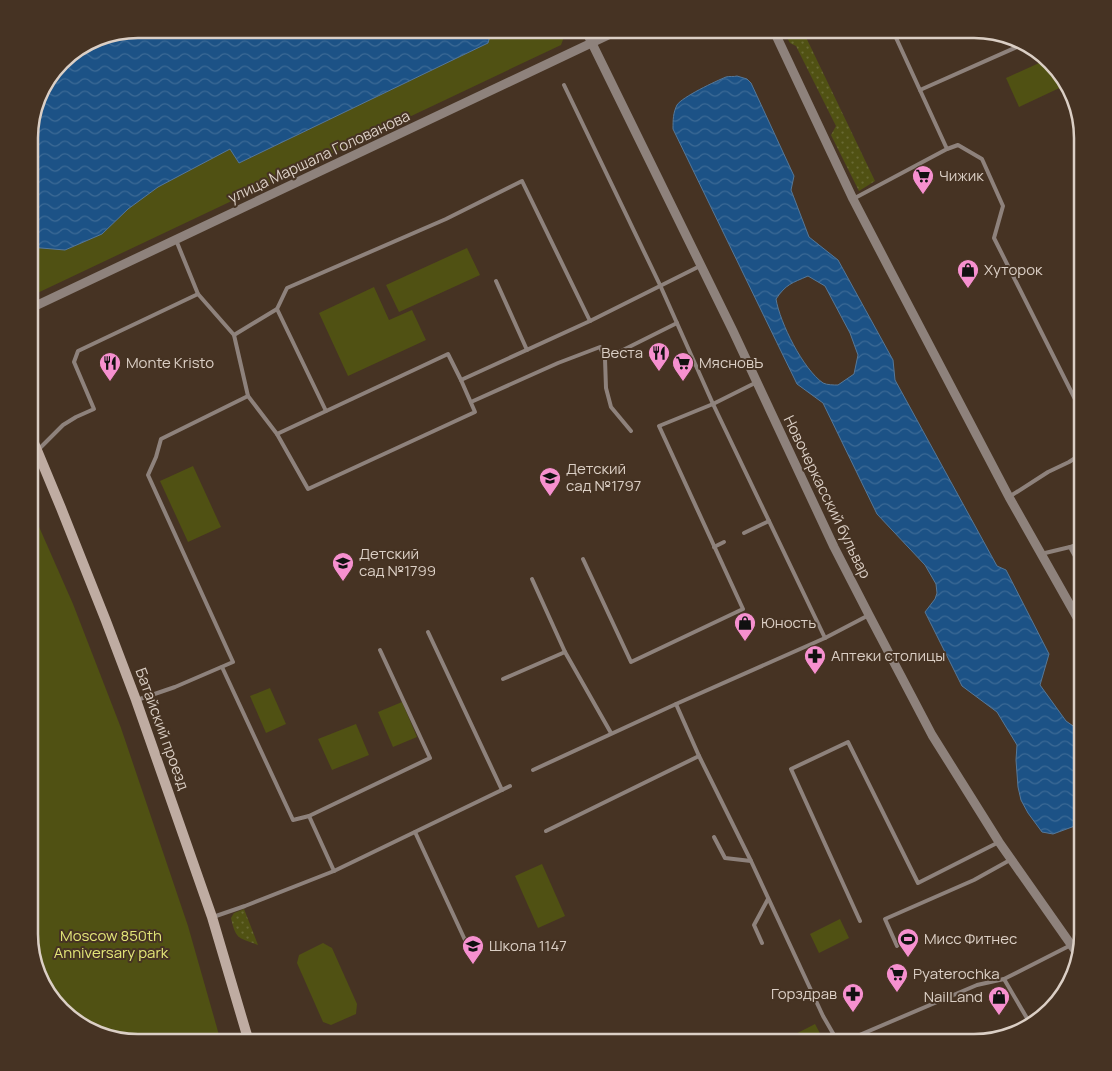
<svg xmlns="http://www.w3.org/2000/svg" width="1112" height="1071" viewBox="0 0 1112 1071" font-family="Manrope,sans-serif">
  <style>
    .grass { fill: url(#grass-dots) }
    .park { fill: #505113 }
    .water { fill: url(#water-waves); stroke: #557899; fill-rule: evenodd }
    .lines { fill: none; stroke-linecap: round; stroke-linejoin: round }
    .service { stroke: #8e827c; stroke-width: 4 }
    .tertiary { stroke: #8e827c; stroke-width: 9 }
    .secondary { stroke: #bfaca2; stroke-width: 10 }
    .labels { text-anchor: middle; stroke-width: 4; stroke-linejoin: round; paint-order: stroke }
    .street-label { font-size: 15px; fill: #dbcfc5; stroke: #463323 }
    .poi-label { font-size: 15px; fill: #dbcfc5; stroke: #463323; text-anchor: start }
    .park-label { font-size: 15px; fill: #e3e678; stroke: #463323 }
    .rim { fill: none; stroke: #dbcfc5; stroke-width: 2.5 }
  </style>
  <defs>
    <pattern id="grass-dots" width="8" height="8" patternUnits="userSpaceOnUse" patternTransform="scale(1.25)"><rect width="8" height="8" fill="#505113"/><path d="M2 2h.1M6 6h.1" fill="none" stroke="#696934" stroke-width="1.8" stroke-linecap="round"/></pattern>
    <pattern id="water-waves" width="16" height="10" patternUnits="userSpaceOnUse" patternTransform="scale(1.25)"><rect width="16" height="10" fill="#1c5286"/><path d="M0 5q4-4 8 0t8 0" fill="none" stroke="#3c6a96"/></pattern>
  </defs>
  <rect width="100%" height="100%" fill="#463323"/>
  <g class="grass">
    <path d="M782,29h20l73,152 -16,10 -28,-56 5,-9 -40,-80 -6,-3z"/>
    <path d="M244,909l14,36c-20,-8 -22,-5 -27,-27l3,-5z"/>
  </g>
  <g class="park">
    <path d="M492,29h75l-6,16 -532,252v-50l36,3 37,-16 26,-25 30,-22 72,-38 9,14 249,-120z"/>
    <path d="M1048,59l8,6 12,19 -49,23 -13,-29z"/>
    <path d="M467,248l13,27 -81,37 -13,-27z"/>
    <path d="M374,287l15,33 23,-10 14,30 -78,36 -29,-63z"/>
    <path d="M193,466l28,61 -33,15 -28,-61z"/>
    <path d="M29,504l44,100 48,124 67,198 33,116h-84l-42,-8 -39,-28 -19,-31 -8,-41z"/>
    <path d="M270,688l16,36 -20,9 -16,-37z"/>
    <path d="M402,702l15,35 -24,10 -15,-35z"/>
    <path d="M356,724l13,31 -37,15 -14,-31z"/>
    <path d="M542,864l23,52 -27,12 -23,-52z"/>
    <path d="M840,919l9,19 -30,15 -9,-19z"/>
    <path d="M323,943l9,5 25,56 -1,10 -25,11 -8,-3 -26,-59 2,-8z"/>
    <path d="M815,1024l8,15 -2,3h-41z"/>
  </g>
  <g class="water">
    <path d="M137,29h355l-4,14 -249,120 -9,-14 -72,38 -30,22 -26,25 -37,16 -36,-3v-117l11,-41 25,-33 31,-19z"/>
    <path d="M737,76l10,3 4,4 43,93 -3,14 18,47 29,23 55,100 2,20 102,186 9,4 43,84 -9,31 26,36 17,12v90l-30,11 -11,-2 -14,-19 -7,-13 -3,-13 -2,-27 1,-15 -20,-33 -35,-26 -37,-74 10,-13 2,-6 -1,-9 -11,-19 -48,-51 -54,-111 -26,-19 -124,-255c0,-9 0,-16 4,-24 5,-8 39,-24 49,-28 3,-1 8,0 11,-1zM808,276l17,10 25,47 8,22 -4,19 -16,11c-4,0 -11,0 -15,-2 -20,-14 -43,-60 -47,-84 10,-15 16,-16 32,-23z"/>
  </g>
  <g class="lines">
    <g class="service">
      <path d="M564,85l96,200 53,119 112,234"/>
      <path d="M920,90l106,-47"/>
      <path d="M947,149l11,-4 24,14 21,47 -9,32 89,177"/>
      <path d="M853,199l94,-50 -55,-120"/>
      <path d="M176,240l22,54 36,41 14,61 29,38 171,-80 13,26 129,-59"/>
      <path d="M496,281l31,69"/>
      <path d="M277,309l49,102"/>
      <path d="M234,335l43,-26 10,-21 159,-69 76,-38 68,140 110,-55"/>
      <path d="M605,359l72,-36"/>
      <path d="M471,402l87,-39 42,-16 5,12 1,29 5,19 20,24"/>
      <path d="M277,434l31,55 167,-77 -14,-32"/>
      <path d="M38,450l25,-25 13,-8 18,-8 -20,-47 4,-11 120,-57"/>
      <path d="M1009,497l39,-25 21,-10 14,-9"/>
      <path d="M744,533l25,-12"/>
      <path d="M714,547l10,-5"/>
      <path d="M1070,547l13,24"/>
      <path d="M1041,554l29,-7 13,-5"/>
      <path d="M583,559l48,103 112,-53 -84,-183 54,-22 44,-22"/>
      <path d="M532,579l33,73 46,81"/>
      <path d="M428,632l74,158"/>
      <path d="M222,667l71,153 16,-4 25,55"/>
      <path d="M503,679l62,-27"/>
      <path d="M137,700l38,-13 58,-25 -85,-187 8,-18 5,-18 87,-43"/>
      <path d="M676,704l23,52 52,105 72,155 15,26"/>
      <path d="M533,770l143,-66 149,-66 44,-23"/>
      <path d="M309,816l121,-58 -50,-108"/>
      <path d="M546,831l153,-75"/>
      <path d="M415,832l50,108"/>
      <path d="M714,837l11,21 26,3"/>
      <path d="M213,917l32,-11 89,-35 176,-85"/>
      <path d="M860,921l-69,-152 57,-27 70,141 81,-41"/>
      <path d="M762,943l-8,-18 14,-26"/>
      <path d="M897,946l-12,-27 89,-39 36,-20"/>
      <path d="M1004,979l27,46"/>
      <path d="M843,1042l134,-57 27,-6 67,-34"/>
    </g>
    <g class="tertiary">
      <path d="M585,29l148,302 101,216 35,68 63,120 67,107 80,114"/>
      <path d="M773,29l80,170 38,73 118,225 74,131"/>
      <path d="M29,309l592,-280"/>
    </g>
    <path class="secondary" d="M29,431l32,77 45,113 30,79 76,217 37,125"/>
  </g>
  <defs>
    <g id="supermarket-pin" transform="scale(1.125)"><path d="M0 17L-7.5 6A9.5 9.5 0 1 1 7.5 6Z" fill="#f690cf" stroke="#463323"/><path d="M-6-5.5h2.5l.6 2H6L4.5 2H-2.5L-4.4-4H-6ZM-1.5 3.2a1.3 1.3 0 1 0 .1 0ZM3 3.2a1.3 1.3 0 1 0 .1 0Z" fill="#111"/></g>
    <g id="shop-pin" transform="scale(1.125)"><path d="M0 17L-7.5 6A9.5 9.5 0 1 1 7.5 6Z" fill="#f690cf" stroke="#463323"/><path d="M-5-2.5h2.3a2.7 3.5 0 0 1 5.4 0H5L5.5 6h-11ZM-1.5-2.5h3a1.5 2.3 0 0 0-3 0Z" fill="#111"/></g>
    <g id="restaurant-pin" transform="scale(1.125)"><path d="M0 17L-7.5 6A9.5 9.5 0 1 1 7.5 6Z" fill="#f690cf" stroke="#463323"/><path d="M-5-6h1v4h1v-4h1v4h1v-4h1v5L-1.5 .5V6h-2V.5L-5-1ZM5-6V6H3V1.5H1.5Q1.5-4 5-6Z" fill="#111"/></g>
    <g id="school-pin" transform="scale(1.125)"><path d="M0 17L-7.5 6A9.5 9.5 0 1 1 7.5 6Z" fill="#f690cf" stroke="#463323"/><path d="M0-5L7-2L0 1L-7-2ZM-4 1L0 2.5L4 1V4Q0 6-4 4Z" fill="#111"/></g>
    <g id="pharmacy-pin" transform="scale(1.125)"><path d="M0 17L-7.5 6A9.5 9.5 0 1 1 7.5 6Z" fill="#f690cf" stroke="#463323"/><path d="M-2-6h4v4h4v4h-4v4h-4v-4h-4v-4h4Z" fill="#111"/></g>
    <g id="stadium-pin" transform="scale(1.125)"><path d="M0 17L-7.5 6A9.5 9.5 0 1 1 7.5 6Z" fill="#f690cf" stroke="#463323"/><path d="M0-5a6.5 5 0 1 0 0 10a6.5 5 0 1 0 0-10ZM-3.5-1.8h7v3.6h-7Z" fill="#111"/></g>
  </defs>
  <g fill-rule="evenodd">
    <use href="#supermarket-pin" x="923" y="176"/>
    <use href="#shop-pin" x="968" y="270"/>
    <use href="#restaurant-pin" x="659" y="353"/>
    <use href="#restaurant-pin" x="110" y="363"/>
    <use href="#supermarket-pin" x="683" y="363"/>
    <use href="#school-pin" x="550" y="478"/>
    <use href="#school-pin" x="343" y="563"/>
    <use href="#shop-pin" x="745" y="623"/>
    <use href="#pharmacy-pin" x="815" y="656"/>
    <use href="#stadium-pin" x="908" y="939"/>
    <use href="#school-pin" x="473" y="946"/>
    <use href="#supermarket-pin" x="897" y="974"/>
    <use href="#pharmacy-pin" x="853" y="994"/>
    <use href="#shop-pin" x="999" y="997"/>
  </g>
  <g class="labels">
    <g class="street-label">
      <text transform="translate(319 157) rotate(-25)" y="5">улица Маршала Голованова</text>
      <text transform="translate(827 497) rotate(64)" y="5">Новочеркасский бульвар</text>
      <text transform="translate(162 729) rotate(70)" y="5">Батайский проезд</text>
    </g>
    <g class="poi-label">
      <text x="939" y="181">Чижик</text>
      <text x="984" y="275">Хуторок</text>
      <text x="643" y="358" text-anchor="end">Веста</text>
      <text x="126" y="368">Monte Kristo</text>
      <text x="699" y="368">МясновЪ</text>
      <text x="566" y="474">Детский<tspan x="566" dy="17">сад №1797</tspan></text>
      <text x="359" y="559">Детский<tspan x="359" dy="17">сад №1799</tspan></text>
      <text x="761" y="628">Юность</text>
      <text x="831" y="661">Аптеки столицы</text>
      <text x="924" y="944">Мисс Фитнес</text>
      <text x="489" y="951">Школа 1147</text>
      <text x="913" y="979">Pyaterochka</text>
      <text x="837" y="999" text-anchor="end">Горздрав</text>
      <text x="983" y="1002" text-anchor="end">NailLand</text>
    </g>
    <g class="park-label">
      <text x="111" y="941">Moscow 850th<tspan x="111" dy="17">Anniversary park</tspan></text>
    </g>
  </g>
  <path d="M0 0H1112V1071H0ZM138 38H974A100 100 0 0 1 1074 138V934A100 100 0 0 1 974 1034H138A100 100 0 0 1 38 934V138A100 100 0 0 1 138 38Z" fill="#463323" fill-rule="evenodd"/>
  <path class="rim" d="M138 38H974A100 100 0 0 1 1074 138V934A100 100 0 0 1 974 1034H138A100 100 0 0 1 38 934V138A100 100 0 0 1 138 38Z"/>
</svg>
